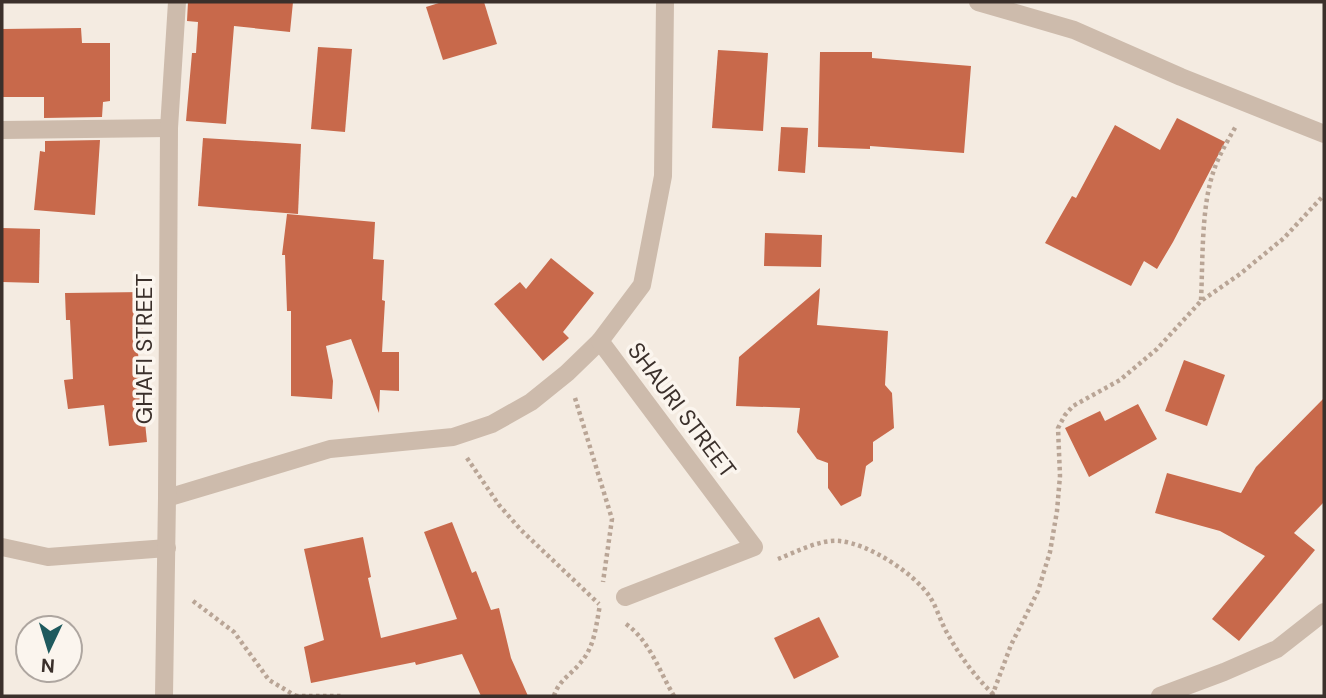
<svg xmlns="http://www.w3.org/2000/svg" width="1326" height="698" viewBox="0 0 1326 698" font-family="'DM Sans',sans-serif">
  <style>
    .building { fill: #c8694b }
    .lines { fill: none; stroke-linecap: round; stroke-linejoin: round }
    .path { stroke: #b9a596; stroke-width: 4.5; stroke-dasharray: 3.5 3.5; stroke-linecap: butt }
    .street { stroke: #cdbbac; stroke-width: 18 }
    .labels { text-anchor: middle; stroke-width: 7; stroke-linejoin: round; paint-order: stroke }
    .street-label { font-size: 23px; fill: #3b302b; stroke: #fbf5ee }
  </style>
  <rect width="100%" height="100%" fill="#f4ebe1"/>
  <g class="building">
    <path d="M188,2h105l-3,30 -56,-6 -8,98 -40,-3 6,-68h4l2,-31 -11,-1z"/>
    <path d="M442,2h42l13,42 -54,16 -17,-53z"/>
    <path d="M81,28l1,15h28v58l-7,1 -1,15 -58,1v-21h-42v-68z"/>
    <path d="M318,47l34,2 -7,83 -34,-3z"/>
    <path d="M718,50l50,3 -5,78 -51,-3z"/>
    <path d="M820,52h52v6l99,8 -7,87 -94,-7v3l-52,-2z"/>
    <path d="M1177,118l48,24 -52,100 -16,27 -13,-8 -13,25 -86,-43 27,-47 4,2 39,-73 45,25z"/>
    <path d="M781,127l27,1 -3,45 -27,-2z"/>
    <path d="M203,138l98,6 -3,70 -100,-8z"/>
    <path d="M100,140l-5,75 -61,-5 6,-59 5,1v-11z"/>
    <path d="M287,214l88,8 -2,37 11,1 -2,40 3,1 -3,51h17v39l-19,-1 -1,23 -28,-74 -25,7 7,35 -1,18 -41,-3v-85h-4l-2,-56h-3z"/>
    <path d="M2,228l38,1 -1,54 -37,-1z"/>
    <path d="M765,233l57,2 -1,32 -57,-1z"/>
    <path d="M551,258l43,35 -31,39 6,6 -26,23 -49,-57 26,-22 6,7z"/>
    <path d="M820,288l-3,37 71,6 -3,54 7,8 2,35 -21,14v19l-7,5 -5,30 -20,10 -13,-18v-25l-11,-4 -20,-27 3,-24 -64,-2 3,-49z"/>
    <path d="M144,292v27h-2l2,34h-6l9,89 -38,4 -5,-41 -36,4 -4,-29 9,-1 -3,-59h-4l-1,-27z"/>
    <path d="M1184,360l41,15 -18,51 -42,-15z"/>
    <path d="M1324,398v104l-30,31 21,17 -76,91 -27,-22 53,-63 -45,-25 -65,-18 12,-40 74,20 15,-26z"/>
    <path d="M1138,404l19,35 -68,38 -24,-49 35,-17 5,10z"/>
    <path d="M452,522l20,51 4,-2 15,39 8,-2 12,50 17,38h-47l-19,-42 -46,11 -1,-3 -104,21 -7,-36 20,-7 -20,-91 59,-12 8,40 -3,1 13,60 76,-19 -33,-87z"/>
    <path d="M819,617l20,40 -45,22 -20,-41z"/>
  </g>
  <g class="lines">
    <g class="path">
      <path d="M1201,300c2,-40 0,-94 13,-130 5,-15 14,-30 22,-44"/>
      <path d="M575,398l37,121 -9,63"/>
      <path d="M467,458l32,47 22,25 78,74"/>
      <path d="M778,559c18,-7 42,-20 62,-18 29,3 74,32 90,56 7,11 10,23 16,34 13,24 29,46 49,65"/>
      <path d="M193,601l41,31 35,48 27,16"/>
      <path d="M626,624c24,17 33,47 48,72"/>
      <path d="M295,696h46"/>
      <path d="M554,696c4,-15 18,-22 27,-34 14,-16 15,-37 19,-57"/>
      <path d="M992,696l19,-51 27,-54 12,-39 7,-41 3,-35 -2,-48 7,-13 8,-9 47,-26 37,-31 44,-48 39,-27 44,-36 40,-43"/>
    </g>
    <g class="street">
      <path d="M978,2l96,28 107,47 143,57"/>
      <path d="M2,130l167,-2"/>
      <path d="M167,498l163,-49 123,-12 39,-13 39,-22 36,-29 33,-32"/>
      <path d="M2,547l46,10 119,-9"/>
      <path d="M625,597l129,-50 -154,-206 42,-56 21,-109 2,-174"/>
      <path d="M164,696l3,-198 2,-370 8,-126"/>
      <path d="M1160,696l64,-24 53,-23 47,-37"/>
    </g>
  </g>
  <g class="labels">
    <g class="street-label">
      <text transform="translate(144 349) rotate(-90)" y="8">GHAFI STREET</text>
      <text transform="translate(682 410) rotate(53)" y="8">SHAURI STREET</text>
    </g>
  </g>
  <rect width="1326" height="698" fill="none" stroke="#3b302b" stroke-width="7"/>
  <g transform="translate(49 649) rotate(184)"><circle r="33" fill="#fbf5ee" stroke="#aea6a0" stroke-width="2"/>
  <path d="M0-5L12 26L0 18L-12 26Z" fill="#1f5a5e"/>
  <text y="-10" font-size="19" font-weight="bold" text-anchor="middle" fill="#3b302b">N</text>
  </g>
</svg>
